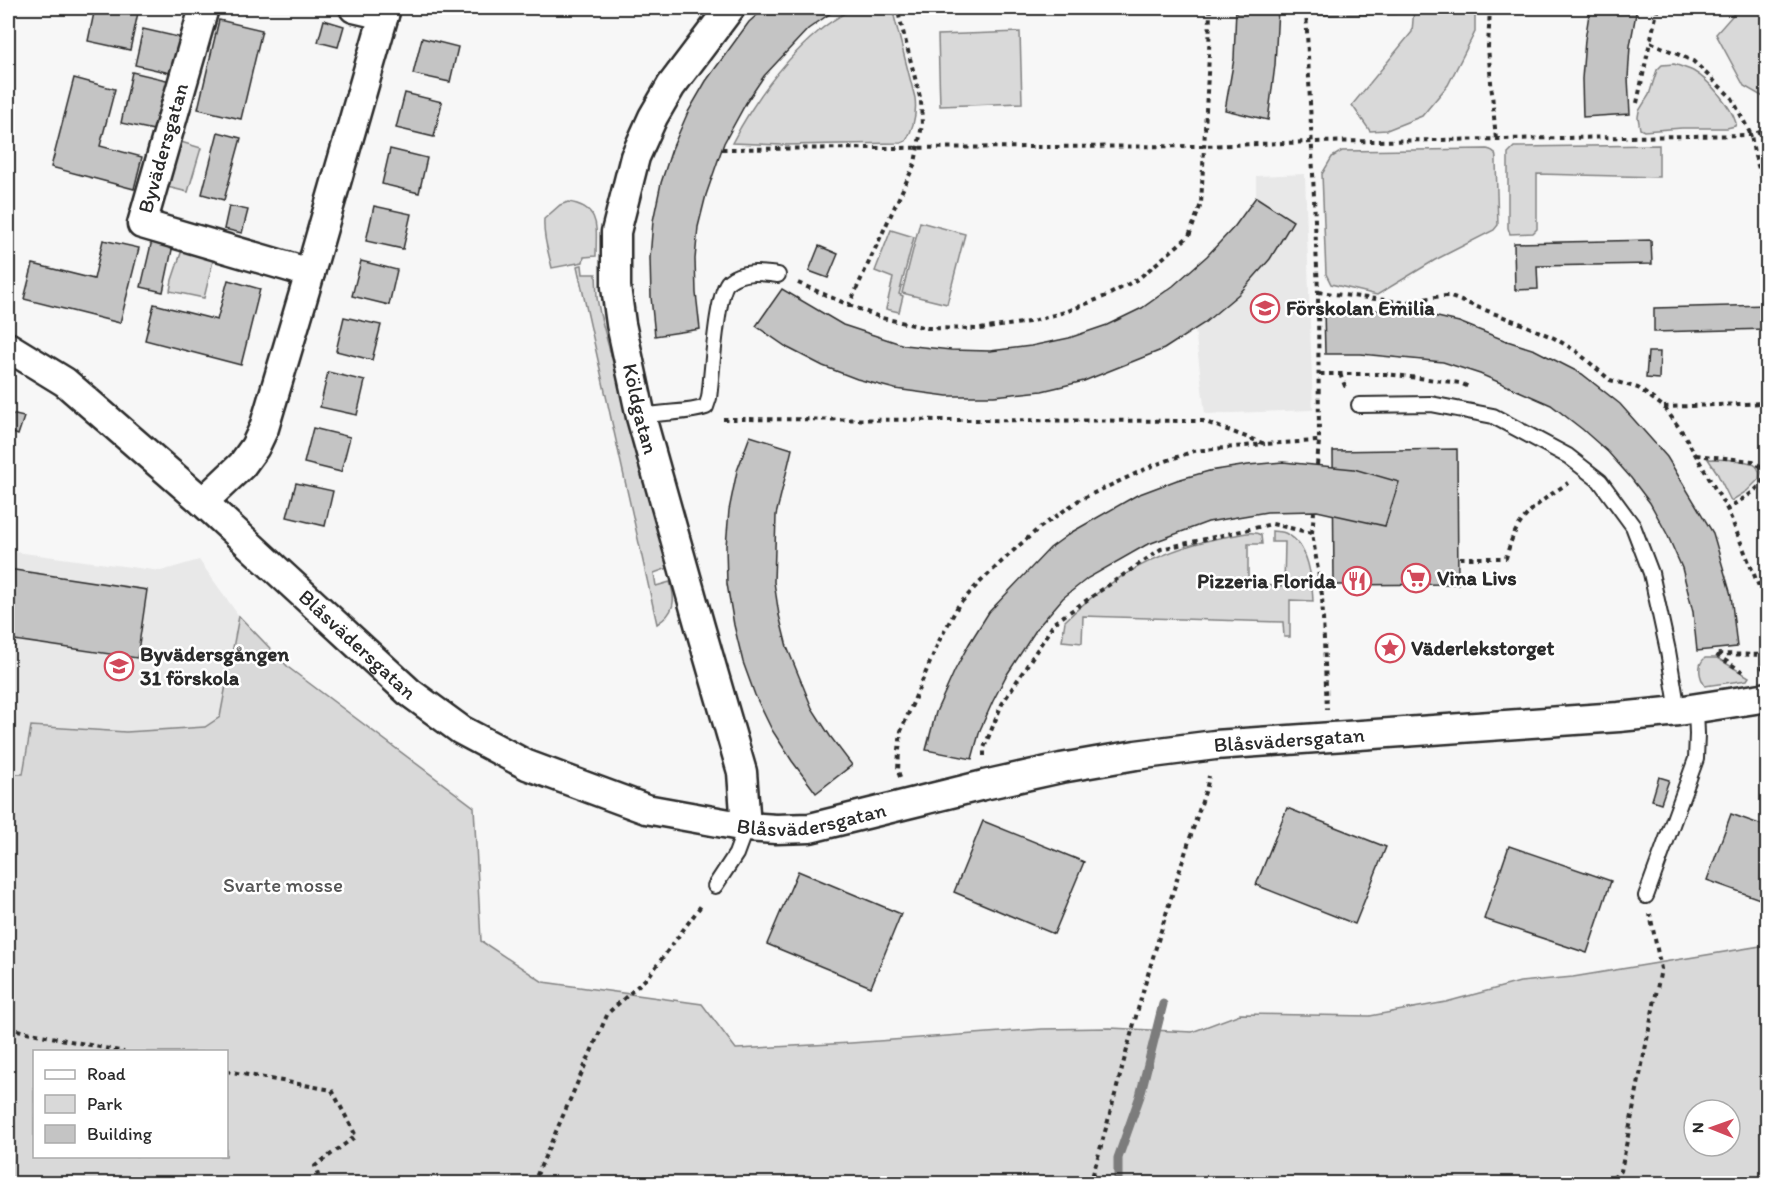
<svg xmlns="http://www.w3.org/2000/svg" width="1775" height="1191" viewBox="0 0 1775 1191" font-family="Itim,sans-serif">
  <style>
    .built { fill: #e8e8e8 }
    .green { fill: #d9d9d9; stroke: #828282; stroke-width: 1.5; fill-rule: evenodd }
    .lines { fill: none; stroke-linecap: round; stroke-linejoin: round }
    .stream { stroke: #7b7b7b; stroke-width: 9 }
    .building { fill: #c4c4c4; stroke: #2b2b2b; stroke-width: 1.5 }
    .service-casing { stroke: #2b2b2b; stroke-width: 18 }
    .minor-casing { stroke: #2b2b2b; stroke-width: 33 }
    .path { stroke: #2b2b2b; stroke-width: 4; stroke-dasharray: 4.5 4.5; stroke-linecap: butt }
    .service { stroke: #fff; stroke-width: 14 }
    .minor { stroke: #fff; stroke-width: 28 }
    .labels { text-anchor: middle; stroke-width: 5; stroke-linejoin: round; paint-order: stroke }
    .street-label { font-size: 21px; fill: #2b2b2b; stroke: #fff }
    .poi-label { font-size: 21px; font-weight: bold; fill: #2b2b2b; stroke: #fff; text-anchor: start }
    .park-label { font-size: 21px; fill: #565656; stroke: #fff }
  </style>
  <rect width="100%" height="100%" fill="#f7f7f7"/>
  <filter id="ink" filterUnits="userSpaceOnUse"><feTurbulence type="fractalNoise" baseFrequency=".0167" numOctaves="2"/><feDisplacementMap in="SourceGraphic" scale="12" xChannelSelector="R" yChannelSelector="G"/><feConvolveMatrix kernelMatrix="1 2 1 2 8 2 1 2 1" color-interpolation-filters="sRGB"/></filter>
  <g filter="url(#ink)">
    <g class="built">
      <path d="M1305,174l8,236 -108,4 -10,-85 98,-108 -37,-24v-21z"/>
      <path d="M8,551l153,20 38,-11 40,56 -19,101 -14,10 -80,5 -95,-6 -8,48h-15z"/>
    </g>
    <g class="green">
      <path d="M853,8h39l23,90c2,16 -1,29 -9,43l-5,2 -118,2 -51,-2c22,-42 50,-81 87,-112 10,-9 23,-16 34,-23z"/>
      <path d="M1319,8h76v6l-75,1z"/>
      <path d="M1414,8h61v24l-27,53 -26,31 -35,14 -17,1 -18,-26 60,-73z"/>
      <path d="M1739,8h28l1,89 -3,1 -21,-12 -28,-52z"/>
      <path d="M1020,32l2,71 -82,3 -2,-71z"/>
      <path d="M1674,64c6,2 13,4 19,7 16,9 38,35 43,52l-1,3 -8,2h-45l-38,3 -4,-2 -2,-12 1,-6 10,-16 8,-25 5,-5z"/>
      <path d="M171,139l30,9 -13,44 -29,-7z"/>
      <path d="M1659,145v32l-122,-3v55l-4,4 -23,1 -2,-6v-75l6,-6z"/>
      <path d="M1487,149c8,2 9,4 9,12l2,64 -4,5 -59,30 -58,35 -46,-11 -5,-10 -4,-100 10,-17 10,-6z"/>
      <path d="M568,202c34,5 28,27 28,54l-12,1 -1,5 -31,6c-4,-17 -9,-32 -8,-49l16,-14z"/>
      <path d="M920,222l45,12 -18,70 -45,-11z"/>
      <path d="M891,230l23,7 -15,57 4,2 -4,16 -13,-3 7,-31 -18,-7z"/>
      <path d="M182,250l32,7 -10,41 -34,-7 2,-11z"/>
      <path d="M582,265l1,9h13l1,24 3,16 68,254 -14,5 2,13 14,-4c6,18 5,31 -13,42l-80,-358z"/>
      <path d="M1708,459c10,0 41,0 48,7 4,4 4,8 3,13l-12,12 -16,10 -15,-30z"/>
      <path d="M1272,531c5,1 10,0 15,3 22,11 25,45 26,67l-23,-1v37h-6l-1,-15 -200,-6 -1,27 -20,-2 3,-20c47,-46 100,-74 165,-85 10,-1 22,-6 31,-1l1,9h-14v41l36,1 1,-44h-13z"/>
      <path d="M239,616l50,52 185,139 7,134 62,41 159,22 34,45 115,-6 191,-14 68,-1 82,4 48,-18 130,2 76,-14 74,-20 53,-5 194,-32v238h-1759v-409h15l8,-48 95,6 79,-5 15,-10zM34,1052h192v104h-192zM1694,1110h36v36h-36z"/>
      <path d="M1705,658h12l32,19 -2,3 -42,6c-5,-8 -9,-21 0,-28z"/>
    </g>
    <g class="lines">
      <path class="stream" d="M1118,1184v-26l22,-62 23,-92"/>
    </g>
    <g class="building">
      <path d="M95,8h44l-9,42 -42,-9z"/>
      <path d="M765,8h73l-30,21 -44,47 -18,27 -22,40 -18,52 -8,32 -3,32 1,34 4,36 -45,7 -4,-39 -1,-39 3,-37 8,-38 11,-34 16,-37 18,-31 43,-59z"/>
      <path d="M1236,8h42l-3,57 -7,55 -43,-10 9,-51z"/>
      <path d="M1590,8h47l-7,38 -2,32 2,36 -47,3 -1,-38 3,-39z"/>
      <path d="M219,20l43,10 -21,89 -43,-10z"/>
      <path d="M324,20l20,6 -6,21 -20,-5z"/>
      <path d="M143,29l44,10 -8,36 -44,-10z"/>
      <path d="M422,38l36,9 -8,35 -37,-8z"/>
      <path d="M132,72l43,10 -12,50 -42,-9z"/>
      <path d="M74,78l41,11 -15,57 42,11 -8,32 -83,-22z"/>
      <path d="M405,93l37,9 -8,35 -38,-9z"/>
      <path d="M218,132l23,6 -17,62 -22,-6z"/>
      <path d="M390,149l37,9 -8,35 -37,-9z"/>
      <path d="M1256,197l37,24 -23,38 -30,34 -37,31 -39,25 -80,32 -42,10 -48,5h-47l-52,-7 -38,-10 -34,-13 -35,-18 -32,-22 26,-37 61,36 61,20 47,5 39,1 41,-5 38,-8 38,-13 35,-17 31,-22 34,-30 28,-30z"/>
      <path d="M229,206l19,4 -6,23 -18,-4z"/>
      <path d="M374,206l37,8 -8,35 -37,-8z"/>
      <path d="M103,240l36,8 -19,75 -96,-24 9,-35 61,15z"/>
      <path d="M152,240l21,5 -10,47 -22,-5z"/>
      <path d="M1651,240l1,24 -115,2 1,23 -23,1 -1,-47z"/>
      <path d="M819,246l19,8 -10,24 -19,-7z"/>
      <path d="M361,261l36,9 -8,35 -37,-9z"/>
      <path d="M228,280l32,9 -19,76 -96,-25 9,-36 63,16z"/>
      <path d="M1768,305v24l-114,3v-24z"/>
      <path d="M1324,308l92,4 43,10 45,18 31,10 47,24 38,30 47,53 46,76 18,62 6,52 -40,4 -4,-39 -11,-44 -15,-34 -17,-31 -19,-25 -23,-26 -26,-23 -31,-24 -71,-31 -37,-12 -82,-8h-36z"/>
      <path d="M344,317l37,8 -9,35 -36,-9z"/>
      <path d="M1648,352h12l-1,27 -13,-1z"/>
      <path d="M328,372l37,9 -8,34 -37,-8z"/>
      <path d="M11,414l13,3 -6,18 -10,-4z"/>
      <path d="M313,428l37,9 -9,35 -37,-9z"/>
      <path d="M750,436l42,13 -16,66 -2,67 5,33 8,32 25,61 18,28 22,29 -36,28 -24,-32 -20,-31 -17,-35 -12,-33 -9,-37 -7,-41 -1,-38 3,-36 8,-39z"/>
      <path d="M1457,449l1,135 -124,1 -1,-134z"/>
      <path d="M1283,462l71,7 45,13 -14,44 -68,-15 -50,1 -59,10 -62,23 -58,33 -25,20 -25,29 -32,49 -13,25 -13,29 -8,29 -46,-9 10,-38 19,-42 14,-26 20,-32 61,-64 22,-16 65,-37 40,-15 32,-9 39,-6z"/>
      <path d="M296,483l37,8 -8,35 -38,-9z"/>
      <path d="M8,569l139,21 -10,68 -129,-19z"/>
      <path d="M1659,777l10,3 -8,23 -9,-3z"/>
      <path d="M1287,808l99,39 -31,77 -99,-39z"/>
      <path d="M1731,814l37,13v75l-61,-22z"/>
      <path d="M983,821l101,41 -30,72 -100,-42z"/>
      <path d="M1509,846l102,35 -24,72 -103,-34z"/>
      <path d="M798,871l103,43 -30,73 -104,-43z"/>
    </g>
    <g class="lines">
      <g class="service-casing">
        <g id="service">
          <path d="M1359,405l72,-1 62,12 75,40 32,25 33,45 18,47 17,78 10,60"/>
          <path d="M641,417c21,-6 45,-3 65,-10l3,-9c3,-20 7,-106 20,-117 13,-11 33,-8 49,-6"/>
          <path d="M715,886l21,-32 10,-27"/>
          <path d="M1646,896l50,-137 1,-25 -1,-25"/>
        </g>
      </g>
      <g class="minor-casing">
        <g id="minor">
          <path d="M204,8l-62,216 168,49"/>
          <path d="M354,8l30,7"/>
          <path id="s1" d="M730,8l-59,78 -18,31 -18,40 -19,75v55l5,37 20,93 59,210 42,145 4,55"/>
          <path id="s2" d="M8,347l57,35 138,120 206,190 52,38 66,35 119,44 100,18 30,2 34,-1 174,-43 77,-17 75,-13 79,-10 404,-28 59,-6 90,-14"/>
          <path d="M203,502l39,-37 13,-18 9,-19 46,-155 76,-265"/>
        </g>
      </g>
      <g class="path">
        <path d="M1490,8l-2,39 8,93"/>
        <path d="M1658,8l-8,34 43,19 39,37 19,37 3,18 12,38"/>
        <path d="M1637,103l13,-61"/>
        <path d="M722,149l482,-3 108,-4 439,-7 17,-6"/>
        <path d="M798,283l51,22 66,-142 7,-38 -1,-24 -24,-93"/>
        <path d="M1318,292l83,10c16,0 31,-6 47,-6l69,26 37,16 22,13 34,29 28,8 26,19 19,26 45,78 32,78 8,6"/>
        <path d="M849,305l33,13 45,10 53,1 49,-7 39,-11 38,-15 32,-17 51,-43 12,-32 8,-149 1,-47"/>
        <path d="M1320,374h66l74,9 11,5"/>
        <path d="M1340,374l5,12 4,1"/>
        <path d="M1664,407l104,-4"/>
        <path d="M723,419l480,2 62,23 54,-3 -1,-149 -12,-284"/>
        <path d="M1696,455l57,6 10,7c7,20 -23,31 -36,41"/>
        <path d="M1317,465l2,-24"/>
        <path d="M1312,533l2,-21"/>
        <path d="M1460,558h46c3,-11 6,-22 12,-31 11,-19 32,-32 50,-44"/>
        <path d="M1761,669l7,-8"/>
        <path d="M1743,672l-28,-18 53,1"/>
        <path d="M984,756v-8l18,-44 53,-82 106,-73 111,-25 40,9 10,62 5,114"/>
        <path d="M900,777l-2,-6 1,-21 2,-19 38,-90 19,-35 19,-21 36,-34 25,-22 41,-29 73,-34 42,-15 71,-7"/>
        <path d="M8,1029l9,1 107,22"/>
        <path d="M226,1071l106,19 24,46 -41,30 6,18"/>
        <path d="M533,1184l75,-171 41,-37 54,-73"/>
        <path d="M1090,1184c19,-63 34,-126 52,-189 20,-70 42,-139 65,-209l2,-10"/>
        <path d="M1606,1184l15,-13 40,-202 -11,-55"/>
      </g>
      <use href="#service" class="service"/>
      <use href="#minor" class="minor"/>
    </g>
  </g>
  <defs>
    <g id="school-ring" transform="scale(1.5)"><circle r="9.5" fill="#fff" stroke="#d1495b" stroke-width="1.5"/><path d="M0-5L7-2L0 1L-7-2ZM-4 1L0 2.5L4 1V4Q0 6-4 4Z" fill="#d1495b"/></g>
    <g id="supermarket-ring" transform="scale(1.5)"><circle r="9.5" fill="#fff" stroke="#d1495b" stroke-width="1.5"/><path d="M-6-5.5h2.5l.6 2H6L4.5 2H-2.5L-4.4-4H-6ZM-1.5 3.2a1.3 1.3 0 1 0 .1 0ZM3 3.2a1.3 1.3 0 1 0 .1 0Z" fill="#d1495b"/></g>
    <g id="restaurant-ring" transform="scale(1.5)"><circle r="9.5" fill="#fff" stroke="#d1495b" stroke-width="1.5"/><path d="M-5-6h1v4h1v-4h1v4h1v-4h1v5L-1.5 .5V6h-2V.5L-5-1ZM5-6V6H3V1.5H1.5Q1.5-4 5-6Z" fill="#d1495b"/></g>
    <g id="sight-ring" transform="scale(1.5)"><circle r="9.5" fill="#fff" stroke="#d1495b" stroke-width="1.5"/><path d="M0-6L1.8-2.2L6-1.7L2.9 1.2L3.7 5.4L0 3.3L-3.7 5.4L-2.9 1.2L-6-1.7L-1.8-2.2Z" fill="#d1495b"/></g>
  </defs>
  <g fill-rule="evenodd">
    <use href="#school-ring" x="1265" y="308"/>
    <use href="#supermarket-ring" x="1416" y="578"/>
    <use href="#restaurant-ring" x="1357" y="581"/>
    <use href="#sight-ring" x="1390" y="648"/>
    <use href="#school-ring" x="119" y="666"/>
  </g>
  <g class="labels">
    <g class="street-label">
      <text transform="translate(163 148) rotate(-74)" y="7">Byvädersgatan</text>
      <text dy="7" stroke="none"><textPath href="#s1" startOffset="434">Köldgatan</textPath></text>
      <text dy="7" stroke="none"><textPath href="#s2" startOffset="460">Blåsvädersgatan</textPath></text>
      <text dy="7" stroke="none"><textPath href="#s2" startOffset="1450">Blåsvädersgatan</textPath></text>
      <text dy="7" stroke="none"><textPath href="#s2" startOffset="964">Blåsvädersgatan</textPath></text>
    </g>
    <g class="poi-label">
      <text x="1286" y="315">Förskolan Emilia</text>
      <text x="1437" y="585">Vina Livs</text>
      <text x="1336" y="588" text-anchor="end">Pizzeria Florida</text>
      <text x="1411" y="655">Väderlekstorget</text>
      <text x="140" y="661">Byvädersgången<tspan x="140" dy="24">31 förskola</tspan></text>
    </g>
    <g class="park-label">
      <text x="283" y="892">Svarte mosse</text>
    </g>
  </g>
  <rect width="1775" height="1191" fill="none" stroke="#fff" stroke-width="30"/>
  <rect x="15" y="15" width="1745" height="1161" fill="none" stroke="#2b2b2b" stroke-width="2" filter="url(#ink)"/>
  <rect x="33" y="1050" width="195" height="108" fill="#ffffff" stroke="#aaaaaa" stroke-width="1.5"/>
  <rect x="45" y="1070" width="30" height="9" fill="#ffffff" stroke="#aaaaaa" stroke-width="1.5"/>
  <text x="87" y="1080" font-size="18" fill="#2b2b2b">Road</text>
  <rect x="45" y="1095" width="30" height="18" fill="#d9d9d9" stroke="#aaaaaa" stroke-width="1.5"/>
  <text x="87" y="1110" font-size="18" fill="#2b2b2b">Park</text>
  <rect x="45" y="1125" width="30" height="18" fill="#c4c4c4" stroke="#aaaaaa" stroke-width="1.5"/>
  <text x="87" y="1140" font-size="18" fill="#2b2b2b">Building</text>
  <g transform="translate(1712 1128) rotate(271)"><circle r="28" fill="#ffffff" stroke="#aaaaaa" stroke-width="1.5"/>
  <path d="M0-4.5L10 22L0 15L-10 22Z" fill="#d1495b"/>
  <text y="-9" font-size="16" font-weight="bold" text-anchor="middle" fill="#2b2b2b">N</text>
  </g>
</svg>
